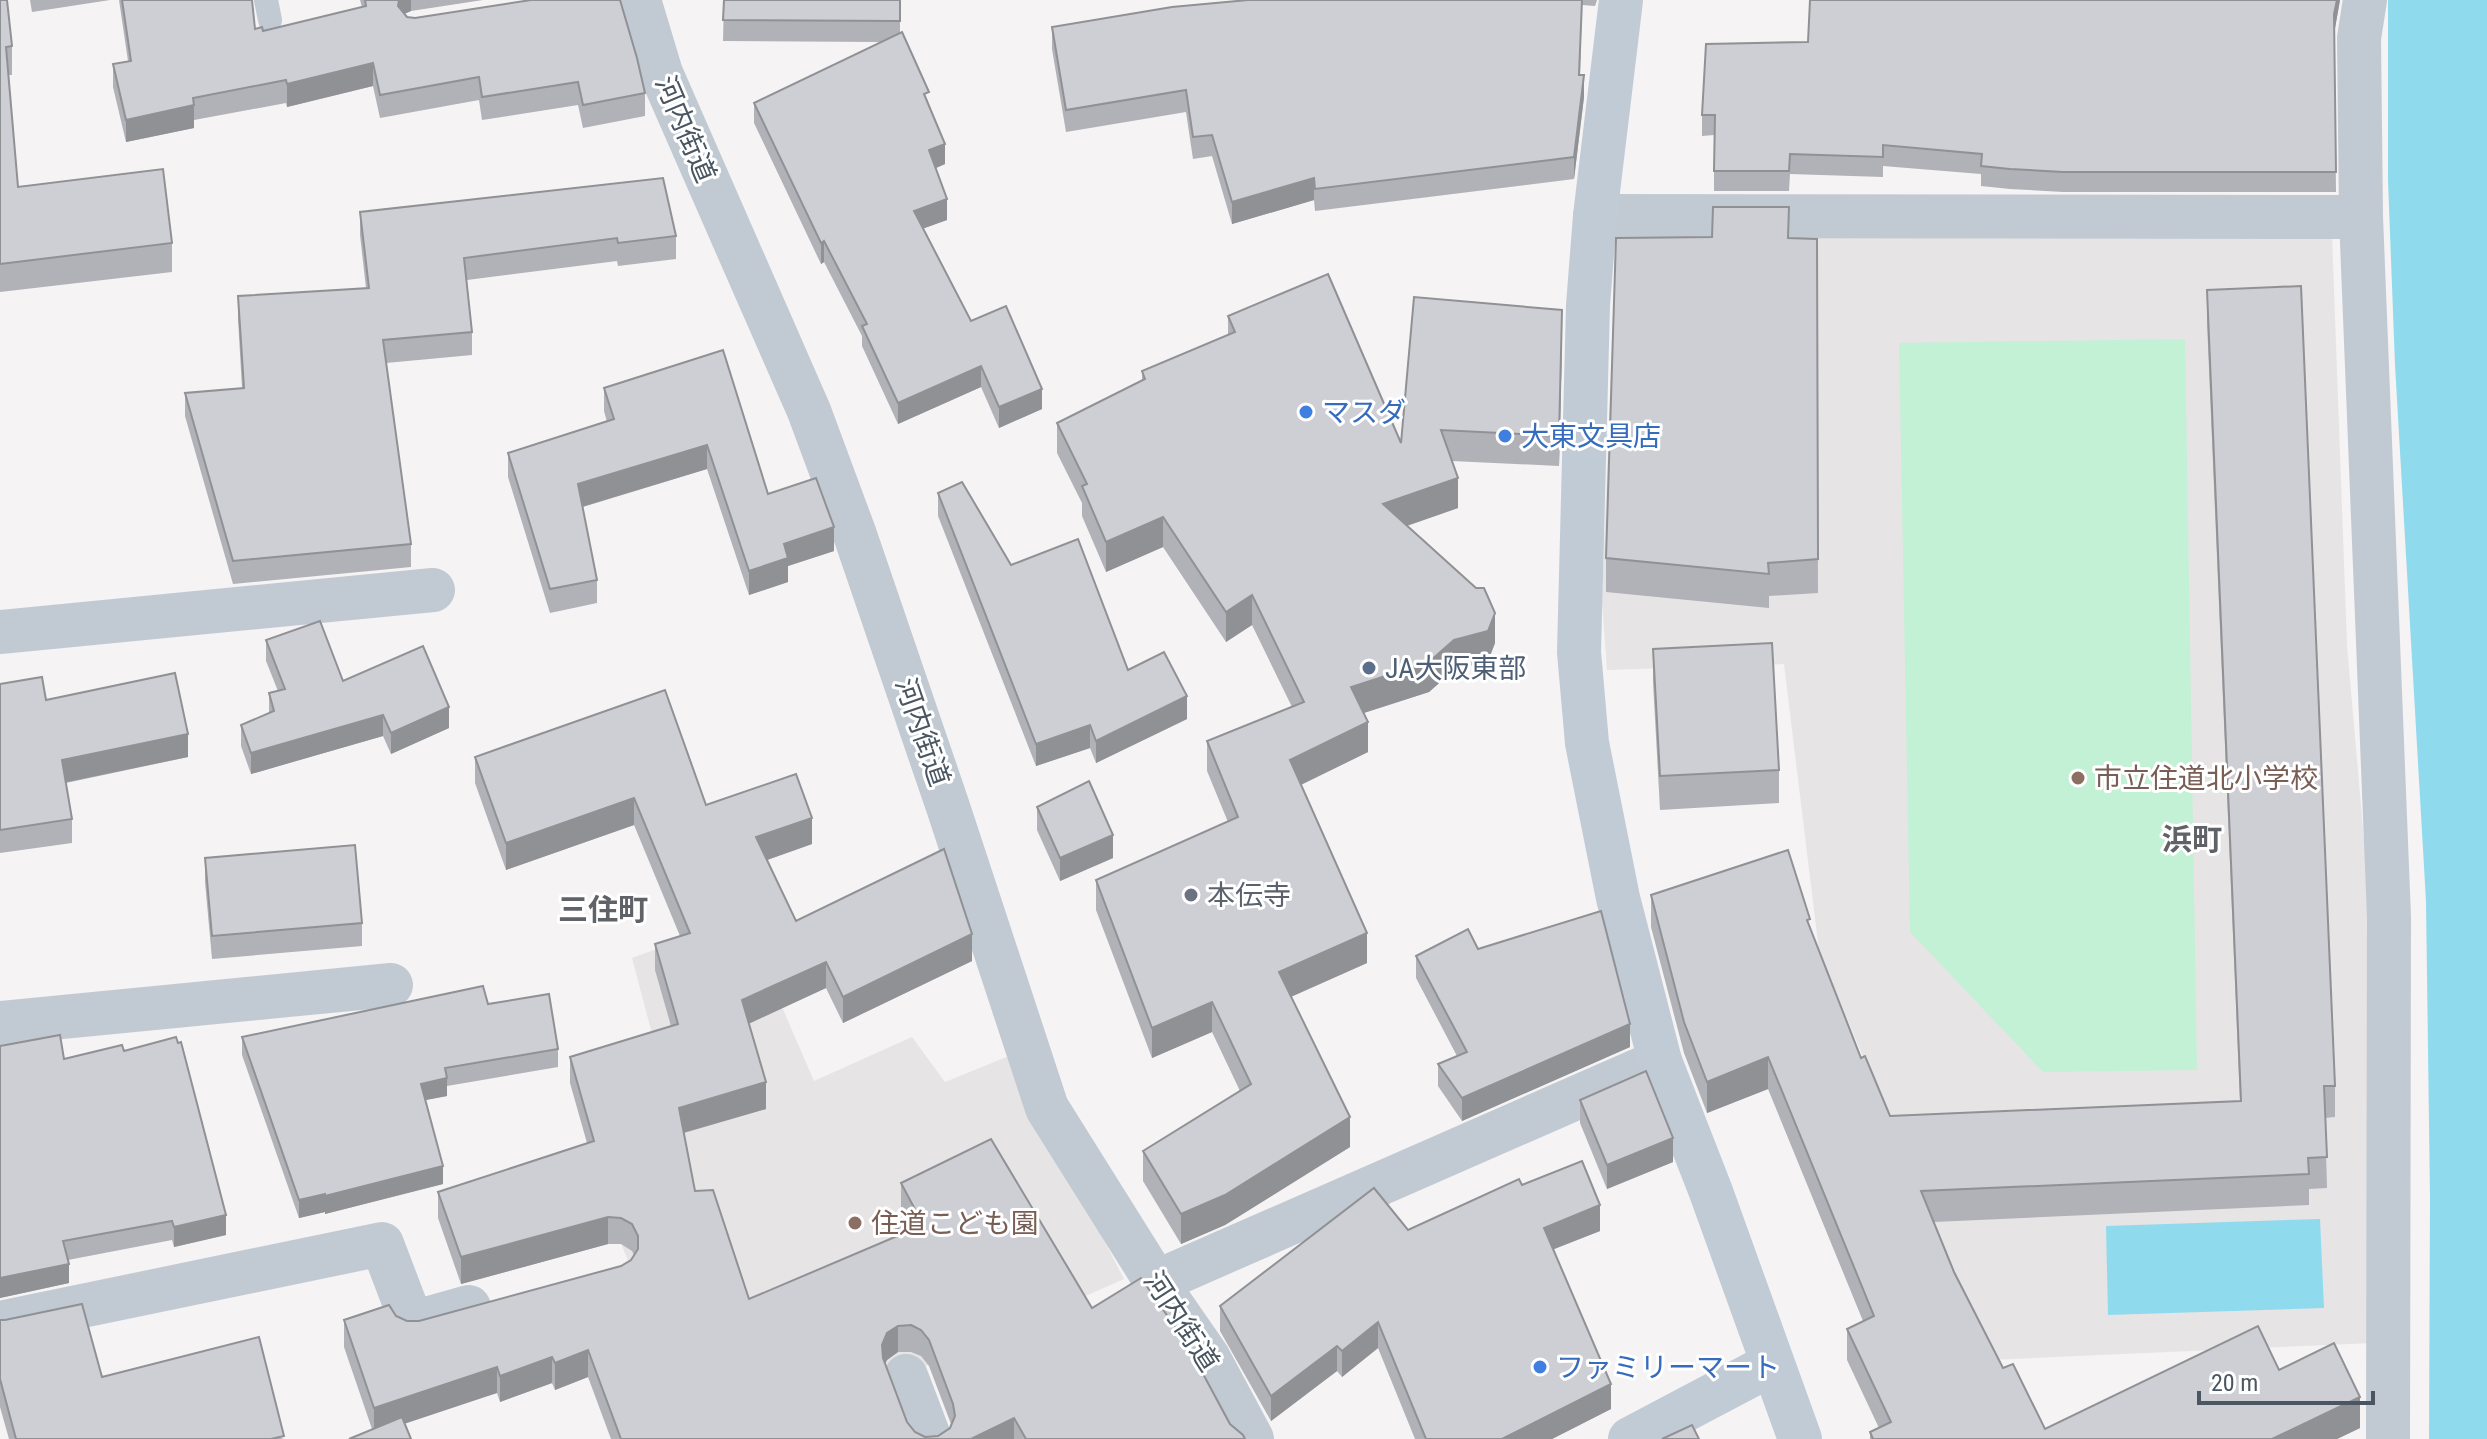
<svg xmlns="http://www.w3.org/2000/svg" width="2487" height="1439" viewBox="0 0 2487 1439" font-family="'Roboto Condensed','Noto Sans JP',sans-serif">
  <style>
    .education { fill: #e6e4e5 }
    .green { fill: #c3f1d5 }
    .water { fill: #90daee }
    .lines { fill: none; stroke-linecap: round; stroke-linejoin: round }
    .lane { stroke: #c1cad2; stroke-width: 24 }
    .street { stroke: #c1cad2; stroke-width: 44 }
    .secondary { stroke: #c1cbd6; stroke-width: 44 }
    .wall { fill: #b0b2b7; fill-rule: evenodd }
    .shaded-wall { fill: #909195 }
    .building { fill: #cdcfd5; stroke: #909195; stroke-width: 2; fill-rule: evenodd }
    .shop-dot { fill: #3f7fe0; stroke: #fff; stroke-width: 3 }
    .service-dot { fill: #5c6f8a; stroke: #fff; stroke-width: 3 }
    .education-dot { fill: #8d6e63; stroke: #fff; stroke-width: 3 }
    .worship-dot { fill: #6b7280; stroke: #fff; stroke-width: 3 }
    .labels { text-anchor: middle; stroke-width: 6; stroke-linejoin: round; paint-order: stroke }
    .street-label { font-size: 28px; fill: #4a5661; stroke: #fff }
    .shop-label { font-size: 28px; fill: #366cbe; stroke: #fff; text-anchor: start }
    .service-label { font-size: 28px; fill: #4e5e75; stroke: #fff; text-anchor: start }
    .education-label { font-size: 28px; fill: #785e54; stroke: #fff; text-anchor: start }
    .worship-label { font-size: 28px; fill: #5b616d; stroke: #fff; text-anchor: start }
    .neighbourhood-label { font-size: 30px; font-weight: bold; fill: #5f6368; stroke: #fff }
  </style>
  <rect width="100%" height="100%" fill="#f5f3f3"/>
  <g class="education">
    <path d="M2332,235l15,410 21,241 5,457 -384,17 -170,-409 -35,-287 -177,6 -5,-70 14,-362z"/>
    <path d="M743,917l71,164 98,-44 33,45 64,-26 115,223 -364,160h-61l-108,-271 92,-17 -51,-193z"/>
  </g>
  <path class="green" d="M2185,339l12,731 -154,2 -133,-140 -11,-589z"/>
  <g class="water">
    <path d="M2388,0h99v1439h-58l1,-241 -4,-297 -31,-536 -7,-185z"/>
    <path d="M2320,1219l4,89 -216,7 -2,-89z"/>
  </g>
  <g class="lines">
    <path class="lane" d="M266,0l4,20"/>
    <g class="street">
      <path d="M639,0l22,73 148,338 46,124 93,272 99,301 109,174 52,75 44,82"/>
      <path d="M2365,0l-6,38 2,179 28,700 -1,522"/>
      <path d="M1595,216c256,-1 511,2 766,1"/>
      <path d="M0,632l433,-42"/>
      <path d="M0,1023l391,-38"/>
      <path d="M1156,1282l504,-221"/>
      <path d="M0,1323l382,-79 30,79 57,-16"/>
      <path d="M906,1376l24,63"/>
    </g>
    <g class="secondary">
      <path d="M1621,0l-26,216 -7,89 -9,347 8,91 31,155 42,163 51,131 89,247"/>
      <path d="M1630,1439l142,-75"/>
    </g>
  </g>
  <g class="wall">
    <path d="M0,0l12,46v29h-4l10,112 154,56v29l-172,20z"/>
    <path d="M30,0h80l-78,12z"/>
    <path d="M119,0h133l3,29 8,2 99,-24 -2,-7h123l-72,11 -7,3 3,3 238,76v23l-62,12 -5,-23 -96,15 -3,-20 -99,18 -7,-32 -86,21 -1,-4 -92,17v8l-68,14 -13,-55v-23l15,-3z"/>
    <path d="M724,0h176v33l29,71 16,60 -9,4 11,52 -24,8 48,93 71,88 -43,19 -18,-41 -83,37 -36,-78v-10l-38,-74 -3,2 -67,-141v-20l126,-61 -157,-1z"/>
    <path d="M1248,0h349l-2,6 -13,-1 -2,70 4,22 -10,82 -259,32 -1,-11 -82,24 -20,-68 -19,3 -7,-47 -120,20 -14,-83v-22z"/>
    <path d="M1810,0h530l-6,33 2,159h-273l-53,-3 -29,-3v-12l-98,-8v11l-93,-3 -1,17h-75v-56l-12,1v-21l106,-73z"/>
    <path d="M360,212l316,24v23l-58,7 -1,-5 -150,19 5,52v23l-86,8 25,181v23l-178,17 -48,-168v-23l57,-5 -4,-69v-23l128,-8 -6,-53z"/>
    <path d="M1789,238l28,1 1,354 -49,3v12l-163,-16v-34z"/>
    <path d="M2207,290l128,796v31l-10,1 2,70 -18,1v16l-375,17 20,50 49,96 42,61 234,-59 81,58 -23,11h-467v-7l9,-4 -32,-68v-31l16,-8 -95,-232 -61,24 -23,-60 -33,-126v-32l159,34 51,129 29,58 350,-15 -33,-779z"/>
    <path d="M1228,316l173,127 161,-103 -3,126 -107,-5 6,47 -51,18 88,117 -7,18 -34,9 -25,22 -65,21 4,39 -67,33 66,178 -76,34 59,150 -125,78 -44,19 -38,-63v-30l97,-60 -28,-59 -60,26 -56,-148v-30l132,-58 -21,-51v-30l85,-34 -40,-82 -26,17 -63,-95 -57,25 -24,-56v-13l-25,-50v-30l85,-43v-9l86,-36z"/>
    <path d="M723,350l45,144 66,57 -46,15v16l-39,13 -42,-126 -124,38 14,73v23l-47,10 -42,-136v-24l99,-31 -3,-11v-23z"/>
    <path d="M938,493l73,72 117,105 59,49 -91,44 -6,-15 -54,18 -98,-250z"/>
    <path d="M266,640l77,41 106,47 -58,26 -8,-18 -132,38 -10,-28v-21l28,-12v-20l9,-2 -12,-30z"/>
    <path d="M1653,649l126,121v33l-119,7 -7,-128z"/>
    <path d="M0,684l46,16 142,57 -122,26 6,36v24l-72,10z"/>
    <path d="M475,757l231,48 106,39 -45,16 29,61 176,40 -129,62 -17,-35 -78,35 18,86 -82,24 11,58 54,108 146,-62v-13l11,-4 -5,-10v-27l191,125 138,116 15,15h-634l-23,-62 -33,13 -3,-7 -52,19 -3,-9 -125,36 -28,-82v-27l52,-4 11,5h12l202,-55 10,-6 3,-5 -2,-4 -11,-7h-13l-147,40 -23,-66v-26l149,-49 -17,-60v-26l101,-31 -16,-56v-26l25,-8 -46,-111 -128,45 -31,-87zM898,1352h13l10,4 8,10 22,58 -1,4 -12,8 -13,1 -10,-5 -8,-10 -22,-58 2,-4z"/>
    <path d="M1037,807l76,51 -53,23 -23,-51z"/>
    <path d="M205,858l157,65v23l-150,13 -7,-77z"/>
    <path d="M1478,949l152,98 -168,74 -24,-35v-22l19,-8 -41,-78v-22z"/>
    <path d="M488,1004l70,45v18l-111,19v10l-22,4 18,84 -118,30v-2l-26,6 -57,-163v-18z"/>
    <path d="M0,1046l64,13 60,-8 102,184 -52,12 -2,-7 -104,20 1,23 -69,15z"/>
    <path d="M1580,1100l93,62 -66,27 -27,-66z"/>
    <path d="M1522,1185l78,46 -46,18 57,160 -59,30h-137l-37,-91 -36,29 -5,-6 -66,50 -51,-90v-25z"/>
    <path d="M0,1320l102,57 182,62h-275l-9,-32z"/>
  </g>
  <g class="shaded-wall">
    <path d="M399,0h12v11l-7,3 -6,15z"/>
    <path d="M2337,0h3l-6,34v-20z"/>
    <path d="M373,63v23l-86,21v-23z"/>
    <path d="M1584,75v22l-10,82v-22z"/>
    <path d="M194,105v23l-68,14v-22z"/>
    <path d="M945,144v20l-16,7v-21z"/>
    <path d="M1314,178v22l-82,24v-22z"/>
    <path d="M947,199v21l-33,12v-21z"/>
    <path d="M824,241v21l-3,2v-21z"/>
    <path d="M1562,310v30l-3,126v-30z"/>
    <path d="M981,366v21l-83,37v-21z"/>
    <path d="M1042,389v20l-43,19v-21z"/>
    <path d="M707,445v24l-129,39v-24z"/>
    <path d="M1458,478v30l-75,26v-30z"/>
    <path d="M1163,517v30l-57,25v-30z"/>
    <path d="M834,527v24l-46,15v16l-39,13v-24l35,-27z"/>
    <path d="M1252,595v30l-26,17v-30z"/>
    <path d="M1495,613v30l-7,18 -34,9 -25,22 -78,25v-30z"/>
    <path d="M1187,696v23l-91,44v-22z"/>
    <path d="M449,707v21l-58,26v-21z"/>
    <path d="M383,715v21l-132,38v-21z"/>
    <path d="M1368,722v30l-78,38v-30z"/>
    <path d="M1090,725v23l-54,18v-22z"/>
    <path d="M188,734v23l-126,26v-23z"/>
    <path d="M634,798v27l-128,45v-27z"/>
    <path d="M812,818v26l-56,20v-27z"/>
    <path d="M1113,835v23l-53,23v-23z"/>
    <path d="M1367,933v30l-88,39v-30z"/>
    <path d="M972,934v27l-129,62v-26z"/>
    <path d="M826,962v26l-84,39v-27z"/>
    <path d="M1212,1002v30l-60,26v-30z"/>
    <path d="M1630,1024v23l-168,74v-23z"/>
    <path d="M1768,1057v32l-61,24v-31z"/>
    <path d="M447,1078v18l-26,5v-17z"/>
    <path d="M766,1082v27l-87,25v-26z"/>
    <path d="M1350,1117v30l-125,78 -44,19v-30z"/>
    <path d="M1673,1138v24l-66,27v-24z"/>
    <path d="M443,1166v18l-118,30v-18z"/>
    <path d="M325,1194v18l-26,6v-18z"/>
    <path d="M1600,1205v26l-56,22v-25z"/>
    <path d="M226,1215v20l-52,12v-20z"/>
    <path d="M608,1217v27l-147,40v-27z"/>
    <path d="M69,1264v19l-69,15v-20z"/>
    <path d="M1378,1322v26l-36,29v-26z"/>
    <path d="M898,1326v26l-11,8 -5,11v-26l5,-12z"/>
    <path d="M1337,1346v25l-66,50v-25z"/>
    <path d="M588,1350v27l-33,13v-27z"/>
    <path d="M552,1357v26l-52,19v-26z"/>
    <path d="M497,1367v26l-123,41v-26z"/>
    <path d="M1611,1384v25l-59,30h-50z"/>
    <path d="M2360,1397v31l-23,11h-65z"/>
    <path d="M1014,1418v21h-43z"/>
  </g>
  <g class="building">
    <path d="M0,0h7l5,46 -6,1 12,140 145,-18 9,74 -172,21z"/>
    <path d="M122,0h130l3,29 7,-2 1,4 103,-25 -1,-6h34l-1,6 9,11 8,1 116,-18h89l17,58 8,35 -62,12 -5,-23 -96,15 -3,-20 -99,18 -7,-32 -86,21 -1,-4 -93,18 1,7 -68,15 -13,-56 18,-3z"/>
    <path d="M724,0h176v21l-177,-1z"/>
    <path d="M1248,0h334l-3,75h5l-10,82 -259,32 -1,-11 -82,24 -20,-67 -19,2 -7,-47 -120,20 -14,-83 120,-20z"/>
    <path d="M1810,0h527l-3,14 2,158h-273l-53,-3 -29,-3 1,-12 -99,-9v12l-93,-3 -1,17h-75l1,-56h-13l4,-71 102,-2z"/>
    <path d="M902,32l27,60 -5,2 21,50 -16,6 18,49 -33,12 57,110 35,-15 36,83 -43,18 -18,-41 -83,37 -36,-77 5,-2 -43,-83 -3,2 -67,-140z"/>
    <path d="M663,178l13,58 -58,7 -1,-5 -153,20 8,74 -89,8 28,204 -178,17 -48,-168 59,-5 -6,-92 131,-8 -9,-76z"/>
    <path d="M1713,207h76l-1,31 29,1 1,320 -50,4 1,11 -163,-16 10,-320 96,-1z"/>
    <path d="M1328,274l73,169 13,-146 148,13 -3,126 -118,-6 17,48 -75,26 93,84h8l11,25 -7,18 -34,9 -25,22 -78,25 17,35 -78,38 77,173 -88,39 71,145 -125,78 -44,19 -38,-63 108,-67 -39,-82 -60,26 -56,-148 142,-63 -31,-76 97,-39 -52,-107 -26,17 -63,-95 -57,25 -24,-56 5,-2 -30,-61 88,-44 -3,-8 93,-39 -7,-16z"/>
    <path d="M2301,286l34,800h-11l3,71 -19,1 1,16 -388,17 33,81 49,96 10,-4 32,65 213,-103 21,44 55,-27 26,54 -88,42h-399l-3,-7 21,-10 -44,-93 27,-13 -106,-259 -61,25 -23,-60 -33,-127 137,-45 22,69 -3,1 54,138 4,-2 25,60 351,-15 -34,-811z"/>
    <path d="M723,350l45,144 48,-16 18,49 -50,17 4,14 -39,13 -42,-126 -129,39 19,96 -47,9 -42,-136 106,-34 -10,-31z"/>
    <path d="M962,482l49,83 67,-26 50,131 36,-18 23,44 -91,45 -6,-16 -54,19 -98,-251z"/>
    <path d="M320,621l23,60 80,-35 26,61 -58,26 -8,-18 -132,38 -10,-28 33,-14 -5,-18 16,-4 -19,-49z"/>
    <path d="M1772,643l7,127 -119,6 -7,-127z"/>
    <path d="M175,673l13,61 -126,26 10,59 -72,11v-146l42,-7 4,23z"/>
    <path d="M665,690l41,115 90,-31 16,44 -56,19 40,84 148,-72 28,85 -129,63 -17,-35 -84,38 24,82 -87,26 16,83 18,-1 36,109 153,-65 -7,-10 23,-9 -17,-32 90,-44 101,169 49,-30 46,66 43,80 13,11 2,4h-219l-12,-21 -43,21h-350l-33,-89 -33,13 -3,-6 -52,19 -3,-9 -123,41 -30,-88 45,-15 7,11 11,5h12l202,-55 10,-6 7,-11v-13l-6,-12 -11,-6 -13,-1 -147,40 -23,-65 156,-51 -24,-84 108,-33 -23,-80 35,-11 -56,-135 -128,45 -31,-86zM911,1325l10,5 8,10 24,64 2,12 -5,12 -12,8 -13,1 -10,-5 -8,-10 -24,-64 -1,-13 5,-12 11,-7z"/>
    <path d="M1089,781l24,54 -53,23 -23,-51z"/>
    <path d="M355,845l7,78 -150,13 -7,-78z"/>
    <path d="M1601,911l29,113 -168,74 -24,-34 29,-12 -51,-96 52,-27 10,20z"/>
    <path d="M483,986l5,18 61,-10 9,55 -113,19 2,10 -26,6 22,82 -118,30v-2l-26,6 -57,-163z"/>
    <path d="M60,1035l4,24 58,-14 2,6 52,-14 2,6 3,-1 45,173 -52,12 -2,-6 -109,20 6,23 -69,14v-232z"/>
    <path d="M1646,1071l27,67 -66,27 -27,-65z"/>
    <path d="M1582,1161l18,44 -56,23 67,156 -109,55h-76l-48,-117 -36,29 -5,-5 -66,50 -51,-90 154,-118 34,42 111,-51 3,6z"/>
    <path d="M82,1304l20,73 157,-40 25,99 -13,3h-255l-16,-60v-59h5z"/>
    <path d="M402,1417l9,22h-62z"/>
    <path d="M1692,1425l7,14h-37z"/>
  </g>
  <g class="shop-dot">
    <circle cx="1306" cy="412" r="8"/>
    <circle cx="1505" cy="436" r="8"/>
    <circle cx="1540" cy="1367" r="8"/>
  </g>
  <circle class="service-dot" cx="1369" cy="668" r="8"/>
  <g class="education-dot">
    <circle cx="2078" cy="778" r="8"/>
    <circle cx="855" cy="1223" r="8"/>
  </g>
  <circle class="worship-dot" cx="1191" cy="895" r="8"/>
  <g class="labels">
    <g class="street-label">
      <text transform="translate(686 129) rotate(67)" y="10">河内街道</text>
      <text transform="translate(923 732) rotate(71)" y="10">河内街道</text>
      <text transform="translate(1182 1321) rotate(57)" y="10">河内街道</text>
    </g>
    <g class="shop-label">
      <text x="1322" y="422">マスダ</text>
      <text x="1521" y="446">大東文具店</text>
      <text x="1556" y="1377">ファミリーマート</text>
    </g>
    <g class="service-label">
      <text x="1385" y="678">JA大阪東部</text>
    </g>
    <g class="education-label">
      <text x="2094" y="788">市立住道北小学校</text>
      <text x="871" y="1233">住道こども園</text>
    </g>
    <g class="worship-label">
      <text x="1207" y="905">本伝寺</text>
    </g>
    <g class="neighbourhood-label">
      <text x="2192" y="850">浜町</text>
      <text x="603" y="920">三住町</text>
    </g>
  </g>
  <path d="M2199 1391v12h174v-12" fill="none" stroke="#4a5661" stroke-width="4"/>
  <text x="2211" y="1391" font-size="24" fill="#4a5661" stroke="#ffffff" stroke-width="6" paint-order="stroke">20 m</text>
</svg>
